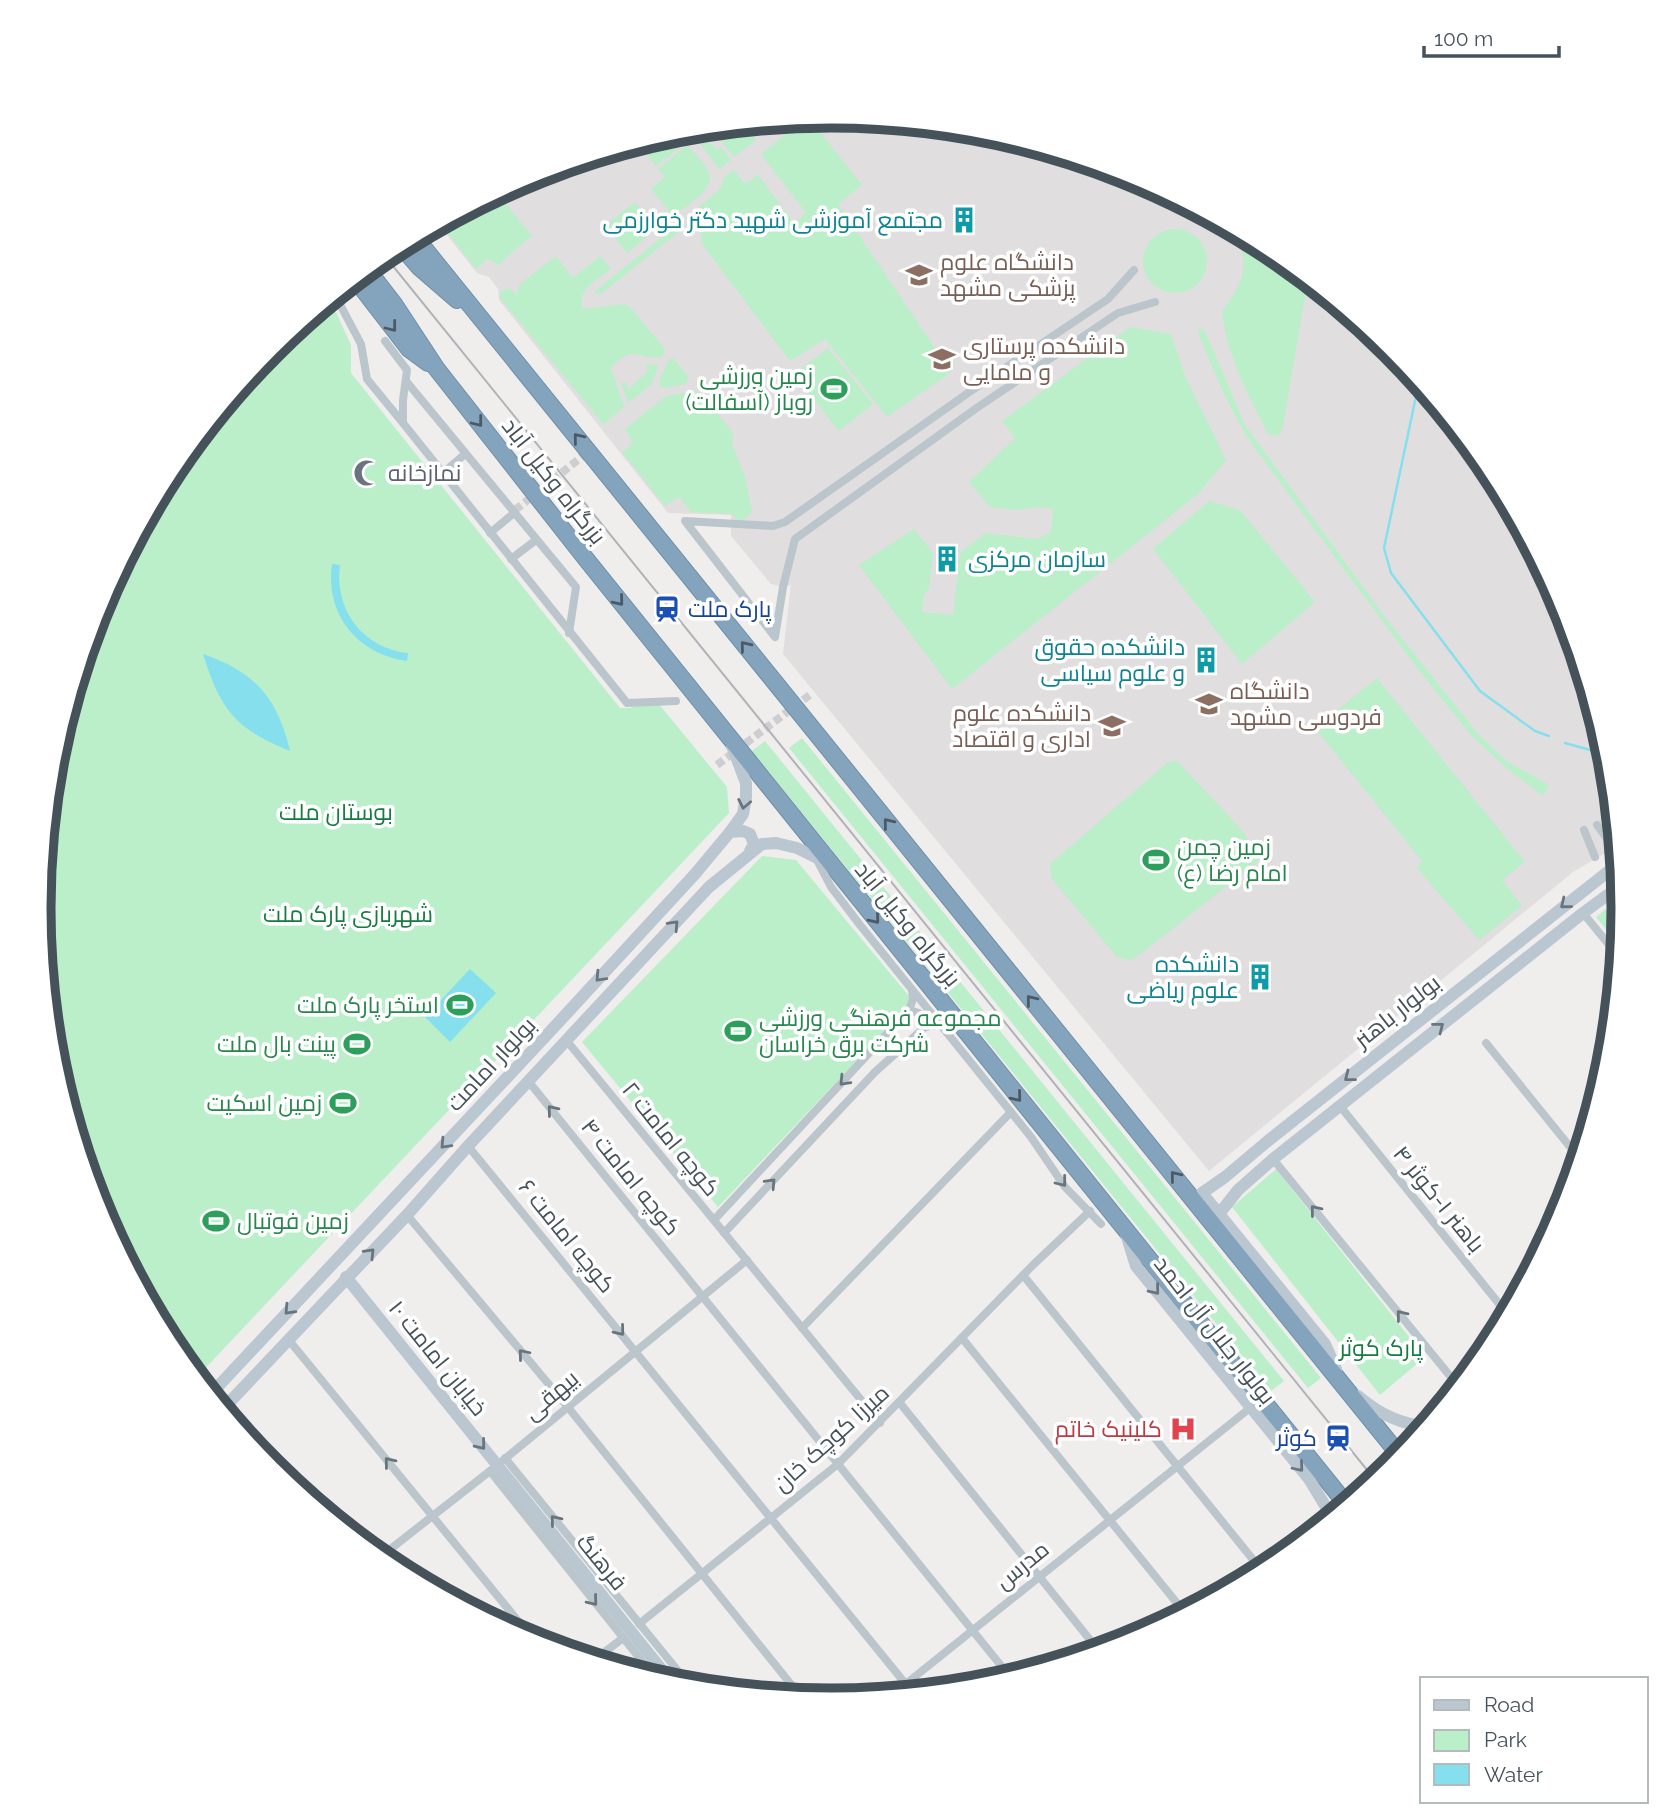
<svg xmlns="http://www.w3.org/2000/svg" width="1662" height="1817" viewBox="0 0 1662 1817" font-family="Raleway,Cairo,sans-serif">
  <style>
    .education { fill: #e1dedf }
    .green { fill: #baefca }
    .water { fill: #86dfec }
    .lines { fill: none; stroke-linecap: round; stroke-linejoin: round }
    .stream { stroke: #86dfec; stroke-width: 2.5 }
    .street-tunnel { stroke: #ceced0; stroke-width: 8; stroke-dasharray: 8 4; stroke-linecap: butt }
    .highway-casing { stroke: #6f8fa8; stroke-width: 18 }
    .street { stroke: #bbc6cc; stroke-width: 8 }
    .secondary { stroke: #bac7d1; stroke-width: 12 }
    .highway { stroke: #84a4bd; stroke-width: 16 }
    .tram { stroke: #afb3b7; stroke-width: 2 }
    .oneway { stroke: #4b5a64 }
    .oneway2 { stroke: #68757e }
    .oneway3 { stroke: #68757c }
    .labels { text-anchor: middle; stroke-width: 7; stroke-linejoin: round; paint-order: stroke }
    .culture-label { font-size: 23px; fill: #0d838f; stroke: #fff; text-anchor: end }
    .education-label { font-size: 23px; fill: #785e54; stroke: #fff; text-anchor: start }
    .leisure-label { font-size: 23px; fill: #27864d; stroke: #fff; text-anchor: end }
    .worship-label { font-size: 23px; fill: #5b616d; stroke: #fff; text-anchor: start }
    .street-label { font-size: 23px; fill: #45525a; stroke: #fff }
    .transit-label { font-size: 23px; fill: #164399; stroke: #fff; text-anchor: start }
    .park-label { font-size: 23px; fill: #167b41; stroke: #fff }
    .health-label { font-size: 23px; fill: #be3a42; stroke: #fff; text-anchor: end }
    .rim { fill: none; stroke: #45525a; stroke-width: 9 }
  </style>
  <rect width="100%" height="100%" fill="#f0eded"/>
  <path class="education" d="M831,116l155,15 149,45 137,74 120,98 98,121 73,137 45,148 9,92 -44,26 -364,299 -426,-517 8,-69 -8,2 -12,-3 -40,-48v-21l-63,-2 -169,-213 -1,-11 -9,-12 -12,-4 -39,-49 90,-48 149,-45z"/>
  <g class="green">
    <path d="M809,118l53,67 -24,19 113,168 -64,45 -62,-78 -35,22 -88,-117 -3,-37 22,-19 3,-11 10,-7 11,14 13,-9 36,48 12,-10 -45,-59 43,-35z"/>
    <path d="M743,125l13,15 -22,17 -23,-29z"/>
    <path d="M707,128l4,6 -3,7 8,8 6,-1 9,12 -12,9 -26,-35 7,-5z"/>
    <path d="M677,131l9,11 -30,24 -16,-20 9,-6z"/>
    <path d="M687,145c7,8 17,17 21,26 10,18 -24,36 -35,45l-22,-27 14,-12 -7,-8z"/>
    <path d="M497,193l35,43c-12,9 -24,19 -33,29l-11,-6 -12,10 -36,-46z"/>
    <path d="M635,202l22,26 -30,25 -22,-27z"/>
    <path d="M682,221l4,5 -84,67 -6,1 -1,-3z"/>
    <circle cx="1175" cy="261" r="32"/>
    <path d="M1236,231l36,19 36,29 -25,147 -3,8 -5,2 -7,-2c-19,-38 -42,-80 -46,-123 22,-29 28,-45 14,-80z"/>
    <path d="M556,256l17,22 27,-22 11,13c-13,10 -36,22 -28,40l42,-5 6,4 33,40v6l-4,4c-27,1 -25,-15 -49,10l13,39 -21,17 -103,-126v-6l10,-4 6,7 4,-11z"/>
    <path d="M330,299l21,46v28l269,335h11l10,-7 17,2 69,84 2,26 -533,565 -24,-30 -73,-137 -45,-148 -15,-155 15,-154 45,-149 73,-137 99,-120z"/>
    <path d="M1130,327l41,7 14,42 41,84 -28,34 -246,195 -93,-124 55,-36 19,24 -4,36 -5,5 -2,18 31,3 7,-62 25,-20 52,6 14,-7 2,-23 -15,-2 -20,3 -28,-3 -21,-25 46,-44 -13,-17z"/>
    <path d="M1200,328l5,3 40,94 143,196 91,114 29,27 41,23 -6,11 -38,-29 -35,-33 -56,-70 -158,-214c-25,-37 -42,-77 -58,-118z"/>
    <path d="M828,348l45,56 -34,27 -45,-57z"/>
    <path d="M670,358l4,1 14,17 -2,8 -22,4 -4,-2 -1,-6z"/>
    <path d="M645,364l13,1 -6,19 -24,19 -7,-20 5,-1 3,7 19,-18z"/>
    <path d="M696,391l14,13 23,29 -1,12 13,31 7,36 -9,8 -8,-1 -2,-5 -42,-2 -12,-15 -14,9 -43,-54 8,-6 2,-5 -7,-12 41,-33z"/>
    <path d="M1209,501l31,9 75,92 -73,62 -89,-115z"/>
    <path d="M1377,678l148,184 -23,18 20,26 -43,34 -62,-72 5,-7 -107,-133z"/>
    <path d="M802,738l519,640 -13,10 -519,-640z"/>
    <path d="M765,741l519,640 -13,10 -519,-640z"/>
    <path d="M1176,760l63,67 20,28 -2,7 -115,91 -11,7 -14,-3 -65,-78 -2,-15 117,-101z"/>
    <path d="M762,856l34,4 117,141 -195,206 -136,-165z"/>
    <path d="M1622,896l1,13 -3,37 -24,-29z"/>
    <path d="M1276,1169l149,188 -45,38 -148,-188z"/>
  </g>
  <g class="water">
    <path d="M332,564l8,1c-6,45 23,83 68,88l-1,8c-50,-7 -82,-47 -75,-97z"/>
    <path d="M203,654c52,18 74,43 87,97 -55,-22 -70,-42 -87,-97z"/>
    <path d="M470,969l26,24 -46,49 -25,-25z"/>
  </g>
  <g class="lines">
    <g class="stream">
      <path d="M1419,382l-35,166 7,25 89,118 55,40 14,5"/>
      <path d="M1565,743l43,12"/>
    </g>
    <g class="street-tunnel">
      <path d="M515,510l74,-59"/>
      <path d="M717,765l94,-71"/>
    </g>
    <g class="highway-casing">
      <g id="highway">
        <path d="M415,237l986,1220"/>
        <path d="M400,245l20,23 37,32"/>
        <path d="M367,269l27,35 42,64 150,191 761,946"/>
        <path d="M355,279l54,70 19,14"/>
      </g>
    </g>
    <g class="street">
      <path d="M1134,270l-26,29 -140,94 -183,129 -12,4 -88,-5 90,116 8,-50 12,-48 183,-132 140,-94 37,-11"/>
      <path d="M335,295l26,49 6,35 36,44"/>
      <path d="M385,341l22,29 -4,30v23l224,280 49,-2"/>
      <path d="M406,381l170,206 -7,46"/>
      <path d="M443,473l22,-19"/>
      <path d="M490,533l24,-20"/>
      <path d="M511,559l25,-19"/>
      <path d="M1597,825l16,22"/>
      <path d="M1584,830l11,27"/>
      <path d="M816,858l15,29 29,38 171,212 34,50 36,37"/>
      <path d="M1583,913l36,44"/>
      <path d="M909,1010l10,3 6,14"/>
      <path d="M567,1041l313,382"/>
      <path d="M1486,1043l93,115"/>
      <path d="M529,1082l482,596"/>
      <path d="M1340,1106l168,209"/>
      <path d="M468,1146l445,547"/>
      <path d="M1273,1159l186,228"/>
      <path d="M407,1215l160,191 235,292"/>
      <path d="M714,1220l195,-210 4,-11 -1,-9"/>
      <path d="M724,1233l151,-161 50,-45 16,-3"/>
      <path d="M1023,1275l240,297"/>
      <path d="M802,1328l209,-216"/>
      <path d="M962,1338l223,275"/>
      <path d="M288,1339l248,304"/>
      <path d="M900,1403l199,248"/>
      <path d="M228,1405l80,94"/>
      <path d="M505,1458l186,229"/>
      <path d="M490,1471l167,209"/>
      <path d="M379,1558l111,-87 257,-211"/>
      <path d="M639,1624l199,-160 195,-199 57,-54"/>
      <path d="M593,1661l30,-23"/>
      <path d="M892,1695l358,-287"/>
    </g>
    <g class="secondary">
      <path d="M730,832l13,-1 7,3 4,10 -4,7"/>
      <path d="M1219,1214l19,-24 35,-31 310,-246 38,-28"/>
      <path d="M1126,1234l10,32 173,213 23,38"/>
      <path d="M346,1277l328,408"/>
      <path d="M1336,1369l-11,-25 -123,-151 23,-16 44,-37 350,-277"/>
      <path d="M210,1395l347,-371 138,-150 35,-42 13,-18 3,-17v-14l-14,-37"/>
      <path d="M1358,1396c20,17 42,29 69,30"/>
      <path d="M222,1410l185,-195 61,-69 241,-259 53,-43 14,-1 21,5 28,14"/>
    </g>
    <use href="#highway" class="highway"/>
    <path class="tram" d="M384,255l992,1226"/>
  </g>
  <defs><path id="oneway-chevron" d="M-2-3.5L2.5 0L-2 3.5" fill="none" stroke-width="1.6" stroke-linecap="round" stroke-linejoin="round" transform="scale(1.75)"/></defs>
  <g class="oneway">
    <use href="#oneway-chevron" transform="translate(392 327) rotate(52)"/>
    <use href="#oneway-chevron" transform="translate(478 422) rotate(52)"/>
    <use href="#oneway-chevron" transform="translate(578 438) rotate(-129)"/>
    <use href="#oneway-chevron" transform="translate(619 601) rotate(51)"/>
    <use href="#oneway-chevron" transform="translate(745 646) rotate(-129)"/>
    <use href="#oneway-chevron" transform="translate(888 823) rotate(-129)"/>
    <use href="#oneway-chevron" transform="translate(875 919) rotate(51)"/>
    <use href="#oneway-chevron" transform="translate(1031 1000) rotate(-129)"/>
    <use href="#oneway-chevron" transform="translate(1017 1097) rotate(51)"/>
    <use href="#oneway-chevron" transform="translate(1175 1176) rotate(-129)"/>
  </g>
  <g class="oneway2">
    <use href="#oneway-chevron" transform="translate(744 804) rotate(101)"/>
    <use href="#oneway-chevron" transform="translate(1565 904) rotate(141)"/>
    <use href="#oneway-chevron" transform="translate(674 925) rotate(-47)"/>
    <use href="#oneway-chevron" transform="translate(600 977) rotate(133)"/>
    <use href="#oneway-chevron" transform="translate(1439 1027) rotate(-38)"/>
    <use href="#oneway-chevron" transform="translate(1349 1077) rotate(142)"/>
    <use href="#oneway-chevron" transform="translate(445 1144) rotate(133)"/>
    <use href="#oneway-chevron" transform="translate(370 1253) rotate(-46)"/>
    <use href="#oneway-chevron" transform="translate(1155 1290) rotate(51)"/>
    <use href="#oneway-chevron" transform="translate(289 1310) rotate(133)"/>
    <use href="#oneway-chevron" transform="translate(481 1445) rotate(51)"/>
    <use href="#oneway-chevron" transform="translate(1299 1467) rotate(50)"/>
  </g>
  <g class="oneway3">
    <use href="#oneway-chevron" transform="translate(844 1081) rotate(133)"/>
    <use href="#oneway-chevron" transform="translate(552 1110) rotate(-129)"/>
    <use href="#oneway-chevron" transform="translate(1062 1182) rotate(52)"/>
    <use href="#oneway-chevron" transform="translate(771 1183) rotate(-47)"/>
    <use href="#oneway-chevron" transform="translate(1315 1210) rotate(-129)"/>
    <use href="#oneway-chevron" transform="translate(1401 1315) rotate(-129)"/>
    <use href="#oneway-chevron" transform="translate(620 1331) rotate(51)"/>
    <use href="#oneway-chevron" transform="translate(523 1354) rotate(-130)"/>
    <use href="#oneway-chevron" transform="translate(389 1462) rotate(-129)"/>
    <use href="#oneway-chevron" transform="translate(555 1520) rotate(-129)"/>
    <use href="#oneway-chevron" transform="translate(593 1601) rotate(51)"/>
  </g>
  <defs>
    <g id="building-bare" transform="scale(2.1)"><path d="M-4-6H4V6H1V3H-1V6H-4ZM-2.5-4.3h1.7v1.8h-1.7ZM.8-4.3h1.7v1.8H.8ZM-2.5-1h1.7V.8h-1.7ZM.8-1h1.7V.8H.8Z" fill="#0f9aa8" stroke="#fff" stroke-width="2.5" paint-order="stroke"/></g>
    <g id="university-bare" transform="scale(2.1)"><path d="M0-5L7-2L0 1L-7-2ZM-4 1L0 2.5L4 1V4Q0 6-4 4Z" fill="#8d6e63" stroke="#fff" stroke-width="2.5" paint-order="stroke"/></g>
    <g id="stadium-bare" transform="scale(2.1)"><path d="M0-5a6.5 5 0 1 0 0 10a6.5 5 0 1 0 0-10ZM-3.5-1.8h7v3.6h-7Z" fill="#2e9e5b" stroke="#fff" stroke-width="2.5" paint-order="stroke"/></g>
    <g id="mosque-bare" transform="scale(2.1)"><path d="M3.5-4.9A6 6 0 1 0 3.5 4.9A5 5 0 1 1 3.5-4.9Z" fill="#6b7280" stroke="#fff" stroke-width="2.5" paint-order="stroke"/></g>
    <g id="station-bare" transform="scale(2.1)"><path d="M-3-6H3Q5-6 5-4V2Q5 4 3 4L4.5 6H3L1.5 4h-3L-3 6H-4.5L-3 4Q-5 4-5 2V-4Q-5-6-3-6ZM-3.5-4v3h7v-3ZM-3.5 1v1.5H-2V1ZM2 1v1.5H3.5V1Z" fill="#1a4fb4" stroke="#fff" stroke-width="2.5" paint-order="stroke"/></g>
    <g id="hospital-bare" transform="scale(2.1)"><path d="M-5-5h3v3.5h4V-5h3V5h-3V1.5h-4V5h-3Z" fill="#e0444e" stroke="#fff" stroke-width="2.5" paint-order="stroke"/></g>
  </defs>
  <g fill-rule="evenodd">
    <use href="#building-bare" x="964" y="220"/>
    <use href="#university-bare" x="919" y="275"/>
    <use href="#university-bare" x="942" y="359"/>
    <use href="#stadium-bare" x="834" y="389"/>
    <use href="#mosque-bare" x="367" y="473"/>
    <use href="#building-bare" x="947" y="559"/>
    <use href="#station-bare" x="667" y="609"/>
    <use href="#building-bare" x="1206" y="660"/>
    <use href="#university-bare" x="1209" y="704"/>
    <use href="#university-bare" x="1112" y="726"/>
    <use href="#stadium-bare" x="1156" y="860"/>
    <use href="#building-bare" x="1260" y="977"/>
    <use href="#stadium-bare" x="460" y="1005"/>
    <use href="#stadium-bare" x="738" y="1031"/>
    <use href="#stadium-bare" x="357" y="1044"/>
    <use href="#stadium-bare" x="343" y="1103"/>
    <use href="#stadium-bare" x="216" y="1221"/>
    <use href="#hospital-bare" x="1183" y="1429"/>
    <use href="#station-bare" x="1338" y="1438"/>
  </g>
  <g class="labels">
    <g class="culture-label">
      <text x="943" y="228">مجتمع آموزشی شهید دکتر خوارزمی</text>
      <text x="968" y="567" text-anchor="start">سازمان مرکزی</text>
      <text x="1185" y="655">دانشکده حقوق<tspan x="1185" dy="26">و علوم سیاسی</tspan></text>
      <text x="1239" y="972">دانشکده<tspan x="1239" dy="26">علوم ریاضی</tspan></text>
    </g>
    <g class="education-label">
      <text x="940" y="270">دانشگاه علوم<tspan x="940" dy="26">پزشکی مشهد</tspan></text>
      <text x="963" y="354">دانشکده پرستاری<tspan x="963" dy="26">و مامایی</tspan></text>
      <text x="1230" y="699">دانشگاه<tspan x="1230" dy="26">فردوسی مشهد</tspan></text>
      <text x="1091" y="721" text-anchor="end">دانشکده علوم<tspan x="1091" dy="26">اداری و اقتصاد</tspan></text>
    </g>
    <g class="leisure-label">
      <text x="813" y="384">زمین ورزشی<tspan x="813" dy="26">روباز (آسفالت)</tspan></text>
      <text x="1177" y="855" text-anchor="start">زمین چمن<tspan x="1177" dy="26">امام رضا (ع)</tspan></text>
      <text x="439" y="1013">استخر پارک ملت</text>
      <text x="759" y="1026" text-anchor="start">مجموعه فرهنگی ورزشی<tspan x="759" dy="26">شرکت برق خراسان</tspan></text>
      <text x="336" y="1052">پینت بال ملت</text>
      <text x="322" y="1111">زمین اسکیت</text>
      <text x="237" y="1229" text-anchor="start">زمین فوتبال</text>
    </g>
    <g class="worship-label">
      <text x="388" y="481">نمازخانه</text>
    </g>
    <g class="street-label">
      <text transform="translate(554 481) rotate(52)" y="8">بزرگراه وکیل آباد</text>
      <text transform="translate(908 924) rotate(51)" y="8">بزرگراه وکیل آباد</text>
      <text transform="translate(1397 1011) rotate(-38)" y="8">بولوار باهنر</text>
      <text transform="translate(491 1064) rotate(-47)" y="8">بولوار امامت</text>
      <text transform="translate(671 1139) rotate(51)" y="8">کوچه امامت ۲</text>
      <text transform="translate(631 1177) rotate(51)" y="8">کوچه امامت ۴</text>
      <text transform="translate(1439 1199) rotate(51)" y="8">باهنر ۱-کوثر ۴</text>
      <text transform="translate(567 1236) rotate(51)" y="8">کوچه امامت ۶</text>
      <text transform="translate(1215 1330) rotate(52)" y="8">بولوار جلال آل احمد</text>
      <text transform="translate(438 1358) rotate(51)" y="8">خیابان امامت ۱۰</text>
      <text transform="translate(551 1395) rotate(-40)" y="8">بیهقی</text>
      <text transform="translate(831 1438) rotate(-42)" y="8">میرزا کوچک خان</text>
      <text transform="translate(602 1562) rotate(51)" y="8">فرهنگ</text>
      <text transform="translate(1022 1565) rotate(-39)" y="8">مدرس</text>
    </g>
    <g class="transit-label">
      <text x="688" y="617">پارک ملت</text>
      <text x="1317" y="1446" text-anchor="end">کوثر</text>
    </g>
    <g class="park-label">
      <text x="336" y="820">بوستان ملت</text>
      <text x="348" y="922">شهربازی پارک ملت</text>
      <text x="1381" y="1356">پارک کوثر</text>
    </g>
    <g class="health-label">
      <text x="1162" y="1437">کلینیک خاتم</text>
    </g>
  </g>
  <path d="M0 0H1662V1817H0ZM51 908a780 780 0 1 1 1560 0a780 780 0 1 1-1560 0Z" fill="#fff" fill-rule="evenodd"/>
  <path class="rim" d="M51 908a780 780 0 1 1 1560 0a780 780 0 1 1-1560 0Z"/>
  <rect x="1420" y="1677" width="228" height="126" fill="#ffffff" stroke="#b5babd" stroke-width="2"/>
  <rect x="1434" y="1700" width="35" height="10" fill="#bac7d1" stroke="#b5babd" stroke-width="2"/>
  <text x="1484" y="1712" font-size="21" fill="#45525a">Road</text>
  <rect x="1434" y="1730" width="35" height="21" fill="#baefca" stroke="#b5babd" stroke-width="2"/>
  <text x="1484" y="1747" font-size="21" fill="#45525a">Park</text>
  <rect x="1434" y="1764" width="35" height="21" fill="#86dfec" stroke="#b5babd" stroke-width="2"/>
  <text x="1484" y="1782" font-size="21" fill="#45525a">Water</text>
  <path d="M1424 46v10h135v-10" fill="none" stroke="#45525a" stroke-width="3.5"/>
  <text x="1434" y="46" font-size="21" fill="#45525a" stroke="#ffffff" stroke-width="5" paint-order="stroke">100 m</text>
</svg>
